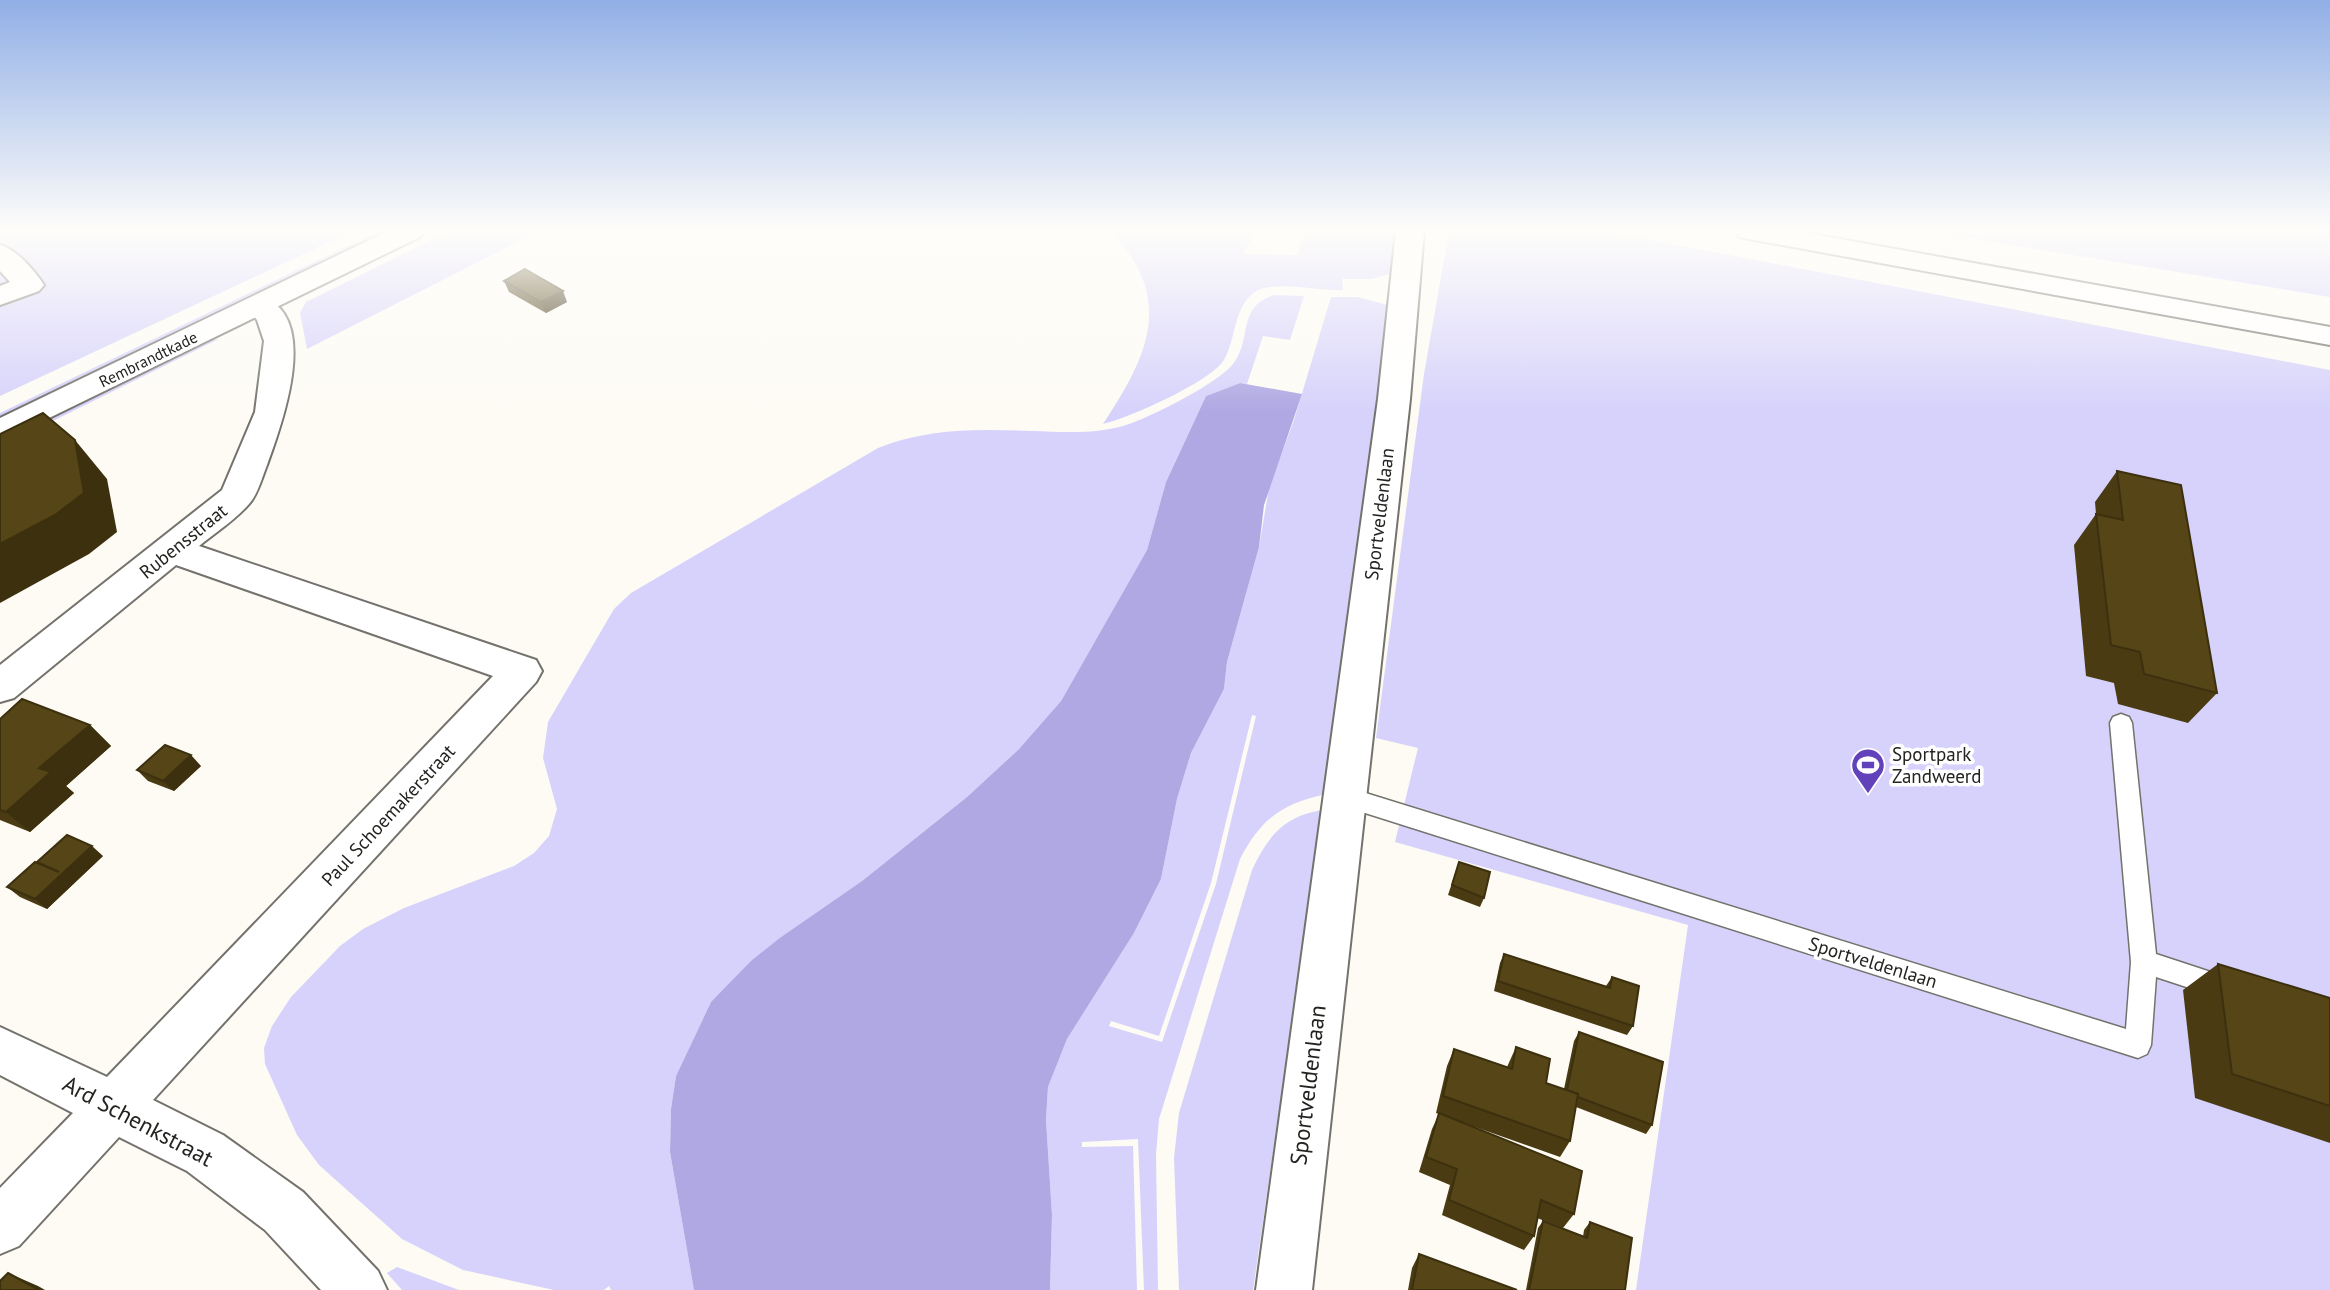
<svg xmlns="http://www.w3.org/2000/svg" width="2330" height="1290" viewBox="0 0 2330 1290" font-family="'PT Sans',sans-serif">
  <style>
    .green { fill: #d6d2fb; fill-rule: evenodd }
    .water { fill: #afa8e3 }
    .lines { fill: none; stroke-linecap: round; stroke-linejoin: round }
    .service-casing { stroke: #74726c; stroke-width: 3 }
    .minor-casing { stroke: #74726c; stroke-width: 4 }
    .tertiary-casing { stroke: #74726c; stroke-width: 4 }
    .service { fill: #fff; fill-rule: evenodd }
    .minor { fill: #fff; fill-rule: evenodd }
    .tertiary { fill: #fff; fill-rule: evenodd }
    .wall { fill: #4a3b13 }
    .shaded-wall { fill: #3c300f }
    .building { fill: #564516; stroke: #3c300f; stroke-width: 2 }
    .labels { text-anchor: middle; stroke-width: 7; stroke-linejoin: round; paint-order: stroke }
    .far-street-label { font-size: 16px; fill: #242320; stroke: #fff }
    .street-label { font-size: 19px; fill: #242320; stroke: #fff }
    .poi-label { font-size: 19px; fill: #242320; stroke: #fff; text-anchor: start }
    .near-street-label { font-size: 23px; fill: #242320; stroke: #fff }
  </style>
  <rect width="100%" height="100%" fill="#fdfbf4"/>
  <g class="green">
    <path d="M0,231h353l-353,165z"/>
    <path d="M378,231h12l-390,189v-7z"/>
    <path d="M450,231h89l-232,118 -7,-36 6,-11z"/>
    <path d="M1110,231h146l-13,23 54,1 8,-24h93l-4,42 -23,6h-29l1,11c-22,1 -66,-9 -85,0 -25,14 -21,47 -34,70 -14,22 -95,58 -121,64 45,-68 73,-126 7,-193z"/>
    <path d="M1449,231h155l726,139v920h-694l52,-365 -293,-83 23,-94 -42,-10 48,-364z"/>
    <path d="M1927,231h384l19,3v63z"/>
    <path d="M1274,295l30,1 -14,44 -27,-4 -16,48 -7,-1 -34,13 -40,86 -19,68 -86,151 -42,48 -52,48 -105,84 -81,56 -70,65 -35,74 -5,33 -1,43 24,138h-83l-2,-4 -5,4h-50l-91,-20 -61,-31 -83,-74 -22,-30 -32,-71 -1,-16 8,-22 19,-29 49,-51 23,-17 41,-21 110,-42 20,-13 15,-17 8,-27 -14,-51 5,-36 66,-113 17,-16 247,-145c50,-20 100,-19 153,-17 34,1 69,4 101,-8 24,-9 86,-40 101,-59 20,-25 3,-57 41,-69z"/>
    <path d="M1331,297h27l33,9 -65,488c-45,10 -65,25 -86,65l-81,260 -3,35 2,136h-14l-6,-151 -56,3v5l51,-1 4,144h-87l2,-75 -6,-95 2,-33 19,-48 67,-106 27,-54 16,-80 14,-46 33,-64 3,-27 32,-115 10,-59 25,-68zM1252,715l4,1 -40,168 -54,158 -53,-16 2,-5 48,15 52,-153z"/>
    <path d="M219,339l-219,108v-4l208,-102z"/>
    <path d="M1323,810l-70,480h-74l-5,-132 5,-45 73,-243c16,-34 32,-54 71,-60z"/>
    <path d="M397,1267l62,23h-57l-15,-17z"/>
  </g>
  <path class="water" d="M1240,383l62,11 -38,111 -5,42 -32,115 -3,27 -33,64 -14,46 -16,80 -27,54 -67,106 -19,48 -2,33 6,95 -2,75h-356l-24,-138 1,-43 5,-33 35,-74 40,-41 30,-24 81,-56 105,-84 52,-48 42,-48 86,-151 19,-68 40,-86z"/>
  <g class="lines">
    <g class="service-casing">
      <path id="service" d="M2121,714l8,3 3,6 24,231 76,25 4,8 -4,8 -9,4 -67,-22 -5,68 -4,9 -9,4 -795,-252 -8,-3 -4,-7 4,-7 8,-3 783,243 5,-67 -21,-239 3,-6z"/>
    </g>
    <g class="minor-casing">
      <g id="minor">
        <path d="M1396,231h28l-14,168 -98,891h-56l122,-891z"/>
        <path d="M0,245c17,5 34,25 44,40l-5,6 -39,14v-19l10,-4 -10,-11z"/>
        <path d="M258,296c65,16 24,128 9,169 -5,12 -9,29 -18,39 -14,16 -34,29 -50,42l337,114 6,11 -6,11 -383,418 70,35 80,57 75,79 9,19h-66l-56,-60 -78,-59 -68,-34 -100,109 -19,8v-66l73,-75 -73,-38v-48l107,50 386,-401 -317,-111 -162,133 -14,4v-37l222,-175 33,-78 9,-71 -7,-21 -14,-15 4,-6z"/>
      </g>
    </g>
    <g class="tertiary-casing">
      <g id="tertiary">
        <path d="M388,231h36l-4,6 -420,205v-24z"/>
        <path d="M1735,231h60l535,96v18l-581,-106 -10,-2z"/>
      </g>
    </g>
    <use href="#service" class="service"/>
    <use href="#minor" class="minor"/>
    <use href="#tertiary" class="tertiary"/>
  </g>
  <g class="wall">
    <path d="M504,281l63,21 -21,11 -37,-21z"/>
    <path d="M2117,471l100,222 -29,30 -70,-19 -4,-21 -28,-7 -12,-131 22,-31 -1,-12z"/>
    <path d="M0,719l90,6 21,21 -45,40 8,7 -44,39 -30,-12z"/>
    <path d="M201,766l-27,25 -26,-10 -11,-11z"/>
    <path d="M103,856l-56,53 -27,-12 -13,-10 34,-22 -4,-3z"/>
    <path d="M1459,862l25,36 -4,9 -32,-12z"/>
    <path d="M1504,954l102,32 6,-9 21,49 -6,9 -133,-44 6,-28z"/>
    <path d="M2218,964l112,34v145l-135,-45 -12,-108z"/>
    <path d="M1579,1032l73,93 -6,9 -70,-27 -6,34 -10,16 -99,-35 113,92 -11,14 -26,-10 -3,18 -10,14 -82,-35 8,-30 -31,-13 13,-43 7,-15 -3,-1 11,-47 7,-17 53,18 9,-20 30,36 18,6 10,-48z"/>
    <path d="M1543,1221l40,16 1,-7 6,-8 35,68h-99l12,-62z"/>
    <path d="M1419,1254l98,36h-109l4,-22z"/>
  </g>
  <g class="shaded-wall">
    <path d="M563,291l4,11 -21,11 -5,-11z"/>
    <path d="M75,440l32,39 10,53 -28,22 -89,49v-59z"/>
    <path d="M90,725l21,21 -45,40 8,7 -44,39 -24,-20 33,-44z"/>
    <path d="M191,755l10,11 -27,25 -11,-10z"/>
    <path d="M92,846l11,10 -56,53 -12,-10z"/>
    <path d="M8,1273l30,13 7,4h-6z"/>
  </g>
  <g class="building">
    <path d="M525,269l38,22 -22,11 -37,-21z"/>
    <path d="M43,413l32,27 9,53 -29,22 -55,29v-110z"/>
    <path d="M2117,471l64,14 36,208 -73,-19 -4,-22 -29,-7 -15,-131 27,6z"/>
    <path d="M22,699l68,26 -51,43 12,4 -45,40 -6,-2v-91z"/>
    <path d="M165,745l26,10 -28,26 -26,-11z"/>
    <path d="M67,835l25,11 -57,53 -28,-12 28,-25 24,10 -22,-10z"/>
    <path d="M1459,862l31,10 -6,26 -32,-13z"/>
    <path d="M1504,954l106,34 2,-11 27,9 -6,40 -135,-45z"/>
    <path d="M2218,964l112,34v108l-98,-32z"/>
    <path d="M1579,1032l84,30 -11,63 -74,-28v-3l-11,-4z"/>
    <path d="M1516,1047l34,12 -4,24 32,11 -8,47 -127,-45 11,-47 58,20z"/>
    <path d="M1439,1113l143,58 -8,43 -33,-14 -7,36 -85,-36 8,-31 -31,-12z"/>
    <path d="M1543,1221l44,17 3,-16 42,16 -7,52h-96z"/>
    <path d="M1419,1254l98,36h-105z"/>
    <path d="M8,1273l31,17h-39v-9z"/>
  </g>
  <linearGradient id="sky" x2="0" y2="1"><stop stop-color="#91afe6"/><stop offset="0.56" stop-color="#fefdfa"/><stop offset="1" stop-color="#fefdfa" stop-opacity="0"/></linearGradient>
  <rect width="2330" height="412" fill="url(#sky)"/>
  <defs>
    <g id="stadium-pin" transform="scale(1.75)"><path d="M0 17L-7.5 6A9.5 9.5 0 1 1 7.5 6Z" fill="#6142bb" stroke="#fff"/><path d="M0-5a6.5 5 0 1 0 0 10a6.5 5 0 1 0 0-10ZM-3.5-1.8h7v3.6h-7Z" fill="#fff"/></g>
  </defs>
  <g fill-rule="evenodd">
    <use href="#stadium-pin" x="1868" y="765"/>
  </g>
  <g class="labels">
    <g class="far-street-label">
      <text transform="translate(148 359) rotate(-26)" y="6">Rembrandtkade</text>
    </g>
    <g class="street-label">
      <text transform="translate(1379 514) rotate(-83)" y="7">Sportveldenlaan</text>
      <text transform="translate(183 541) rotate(-39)" y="7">Rubensstraat</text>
      <text transform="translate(388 815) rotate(-47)" y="7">Paul Schoemakerstraat</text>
      <text transform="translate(1873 962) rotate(17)" y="7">Sportveldenlaan</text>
    </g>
    <g class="poi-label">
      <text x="1892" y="761">Sportpark<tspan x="1892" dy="22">Zandweerd</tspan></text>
    </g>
    <g class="near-street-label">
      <text transform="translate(1308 1085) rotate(-83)" y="8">Sportveldenlaan</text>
      <text transform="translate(138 1121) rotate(28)" y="8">Ard Schenkstraat</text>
    </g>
  </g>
</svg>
